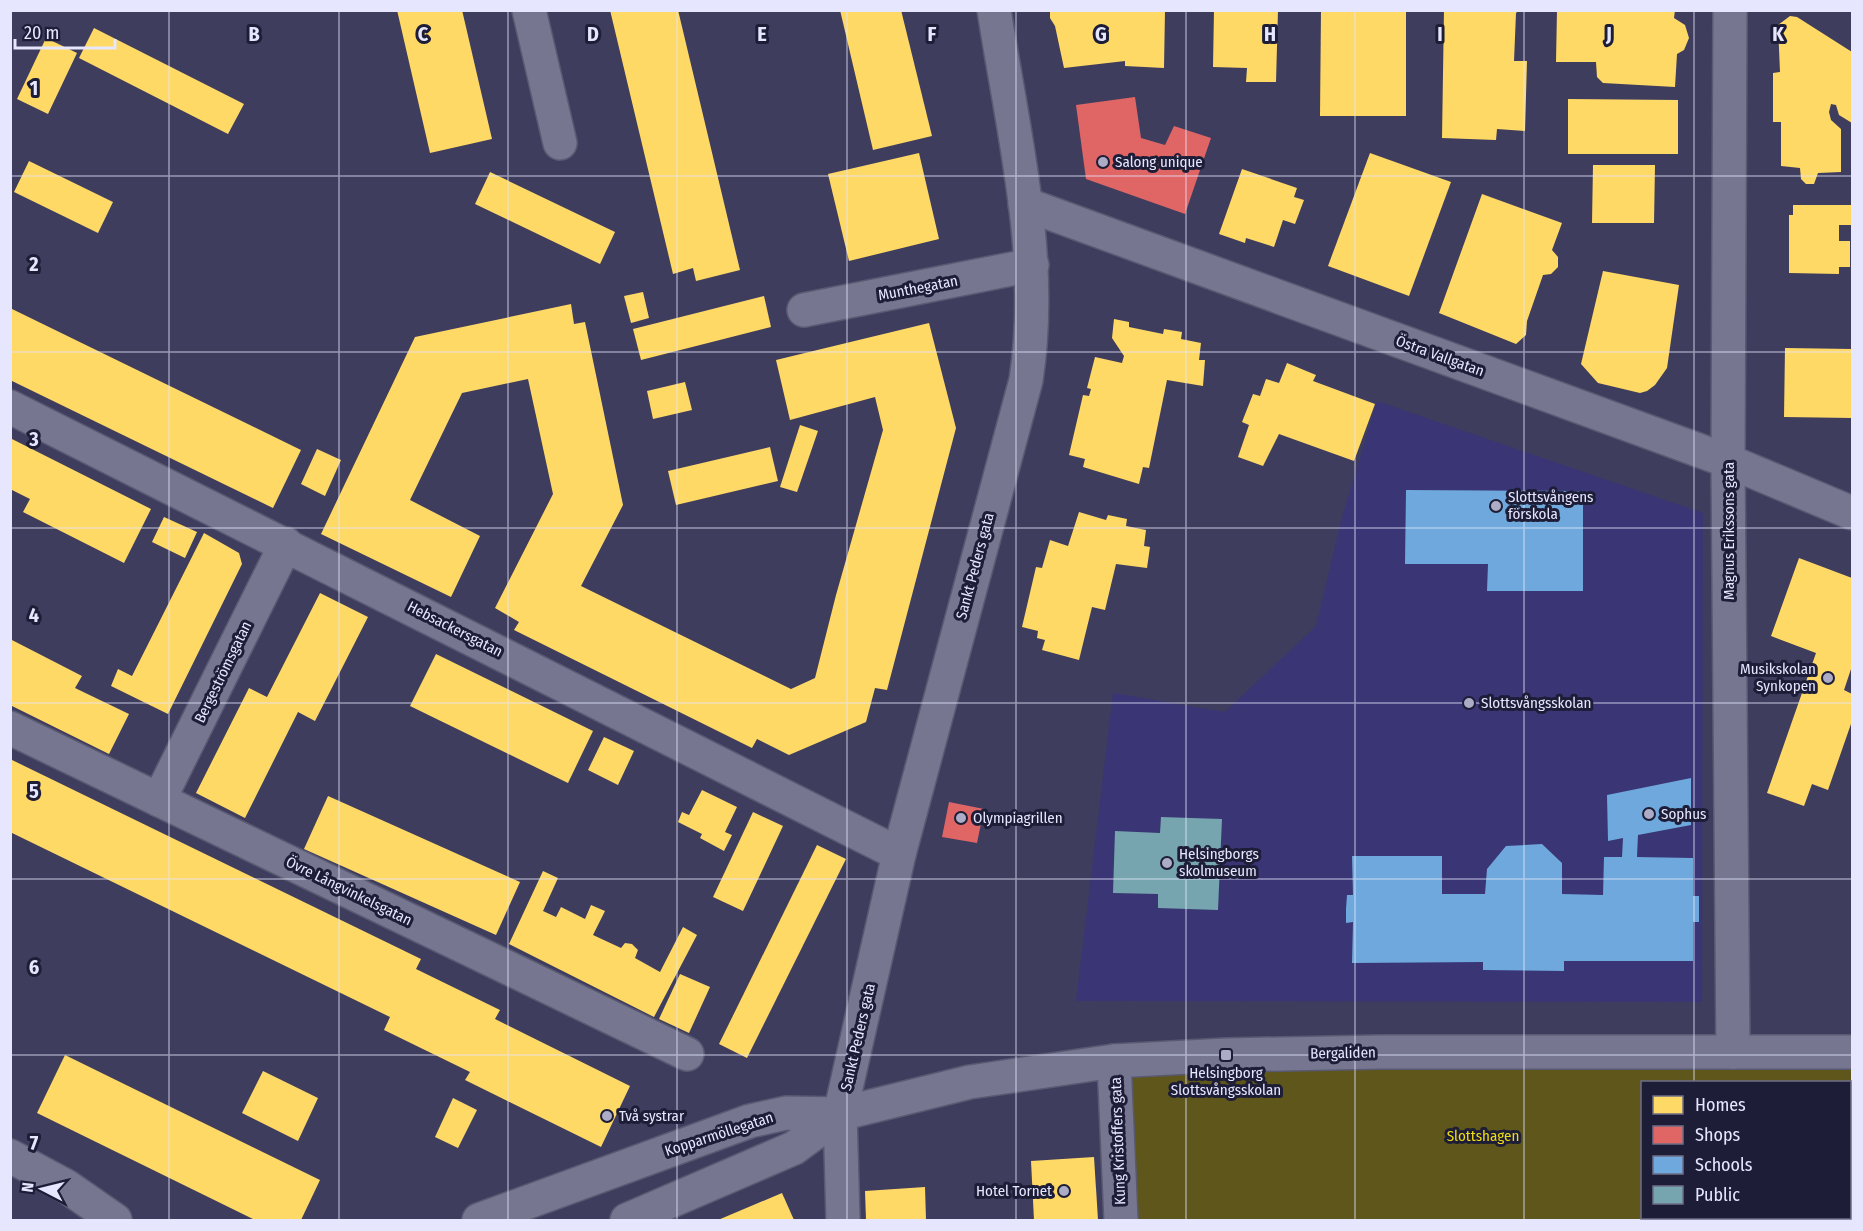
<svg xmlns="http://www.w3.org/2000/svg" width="1863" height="1231" viewBox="0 0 1863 1231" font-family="'Fira Sans Condensed',sans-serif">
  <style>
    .built { fill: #3a3574 }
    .green { fill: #5e561b; fill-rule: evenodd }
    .homes { fill: #ffd966 }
    .shops { fill: #e06666 }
    .schools { fill: #6fa8dc }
    .public { fill: #76a5af }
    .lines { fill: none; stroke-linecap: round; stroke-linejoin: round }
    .minor-casing { stroke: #5a5972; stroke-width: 36 }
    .minor { stroke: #767691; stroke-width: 33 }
    .grid { fill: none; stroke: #e6e7fe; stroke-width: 1.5; stroke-opacity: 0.55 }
    .poi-dot { fill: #acacc6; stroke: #1d1d37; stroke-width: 2 }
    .labels { text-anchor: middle; stroke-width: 6; stroke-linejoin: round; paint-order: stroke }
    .poi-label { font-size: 15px; fill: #e6e7fe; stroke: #1d1d37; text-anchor: start }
    .street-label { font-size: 15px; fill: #e6e7fe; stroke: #1d1d37 }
    .park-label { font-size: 15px; fill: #f1dc0f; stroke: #1d1d37 }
    .grid-label { font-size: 20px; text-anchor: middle; font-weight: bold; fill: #e6e7fe; stroke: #1d1d37; stroke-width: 6; stroke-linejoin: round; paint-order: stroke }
  </style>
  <rect width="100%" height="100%" fill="#3f3d5e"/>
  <path class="built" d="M1377,401l326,112 -1,489 -626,-1 37,-308 112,19 91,-86 26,-109z"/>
  <path class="green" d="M1852,1054v166h-731l-7,-159zM1642,1082h208v136h-208z"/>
  <g class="homes">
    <path d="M397,10h65l30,129 -62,14z"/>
    <path d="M610,10h68l62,260 -44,11 -3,-13 -20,6z"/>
    <path d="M840,10h61l31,126 -59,14z"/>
    <path d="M1050,10h115l-1,58 -39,-2v-5l-61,7 -9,-42 -5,-8z"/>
    <path d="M1214,10h64l-2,72h-30l1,-14 -34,-1z"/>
    <path d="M1321,10h85v106h-86z"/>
    <path d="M1444,10h75l-3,3 -2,48h13l-2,70 -28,-2 -1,11 -54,-2z"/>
    <path d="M1557,10h118l-1,8 11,7 4,13 -5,12 -7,4 -2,33 -72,-4 -6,-6 -1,-15h-40z"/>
    <path d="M1790,16l7,1 55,35v71l-13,-8 -3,-10 -5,-1 -2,8 2,8 10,9v43l-23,1 -4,11h-8l-5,-5 -1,-11 -19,-2v-44h-8v-49l7,-1 -2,-47z"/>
    <path d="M94,28l150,76 -16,30 -149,-76z"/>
    <path d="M46,38l31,15 -29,61 -31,-15z"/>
    <path d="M1568,99l110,1v54h-110z"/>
    <path d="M919,153l20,86 -90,22 -21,-87z"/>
    <path d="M1370,153l81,29 -42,114 -81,-30z"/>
    <path d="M29,161l84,41 -15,31 -84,-41z"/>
    <path d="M1593,165h62l-1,58h-62z"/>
    <path d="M1242,169l55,19 -3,9 10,3 -9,24 -12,-4 -9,27 -28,-9 -1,5 -26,-9z"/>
    <path d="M490,172l125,60 -15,32 -125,-60z"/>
    <path d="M1482,194l80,29 -10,27 6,7v10l-7,7 -8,1 -16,46 -1,14 -10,9 -77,-31z"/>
    <path d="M1793,205h59v20h-13v16h11v26h-11v7l-50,-1v-58h4z"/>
    <path d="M1603,271l76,14 -12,83 -12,17 -8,6 -7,2 -42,-10 -17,-19z"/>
    <path d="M643,292l6,26 -18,5 -7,-27z"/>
    <path d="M764,296l7,31 -130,33 -8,-31z"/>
    <path d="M571,304l3,20 11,-2 38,183 -42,81 210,103 24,-11 21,-83 47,-165 -8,-33 -85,23 -14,-60 153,-37 27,105 -69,262 -12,-2 -9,34 -77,33 -32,-16 -5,9 -238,-118 5,-8 -24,-14 58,-114 -25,-115 -66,14 -52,107 70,36 -29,61 -130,-63 94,-197z"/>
    <path d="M10,308l291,142 -28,58 -263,-128z"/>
    <path d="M1114,319l15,3v5l34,7 1,-5 18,3 -1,7 20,4 -2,17h6l-2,26 -36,-6 -18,88 -6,-1 -4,17 -56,-17 2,-8 -16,-4 14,-60 6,1 2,-7 -4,-1 8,-31 27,6 2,-7 -12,-18z"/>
    <path d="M1785,348l67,1v69l-68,-1z"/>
    <path d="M1287,363l29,12 -3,6 62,23 -21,57 -75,-27 -16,32 -25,-9 11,-32 -7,-3 11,-28 7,2 6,-17 13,4z"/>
    <path d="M685,382l7,28 -39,9 -6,-28z"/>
    <path d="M800,425l18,6 -21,61 -17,-5z"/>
    <path d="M10,438l141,71 -27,54 -101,-51 7,-13 -20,-10z"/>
    <path d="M770,447l8,34 -102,24 -8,-34z"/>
    <path d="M317,449l24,11 -16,36 -24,-12z"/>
    <path d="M1079,512l27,8 2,-5 19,4 -1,7 20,4 -2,16 6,1 -3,21 -31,-4 -11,46 -13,-3 -13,53 -37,-10 3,-10 -8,-2 1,-7 -16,-4 14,-60 6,1 8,-28 18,6z"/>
    <path d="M164,517l33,15 -12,26 -33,-16z"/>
    <path d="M204,533l35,20 3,11 -74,150 -57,-28 7,-17 14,7z"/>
    <path d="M1799,558l53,20v88l-8,24 8,4v27l-24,69 -16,-6 -8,22 -37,-13 49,-140 -45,-17z"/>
    <path d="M320,593l48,24 -53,104 -17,-9 -53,106 -49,-25 53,-105 18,9z"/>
    <path d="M10,639l72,37 -7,12 54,26 -20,40 -99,-49z"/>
    <path d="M436,654l157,77 -25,52 -158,-77z"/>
    <path d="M604,737l30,14 -16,34 -30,-15z"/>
    <path d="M10,759l411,200 -5,10 84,41 -5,9 135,67 -29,61 -136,-67 5,-8 -86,-42 6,-13 -380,-185z"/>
    <path d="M702,790l35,17 -12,25 7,3 -8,16 -24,-13 2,-4 -24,-12 4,-10 7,3z"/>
    <path d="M328,796l192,86 -24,53 -192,-86z"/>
    <path d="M753,812l30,14 -40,85 -30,-14z"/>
    <path d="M817,845l29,14 -99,199 -28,-14z"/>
    <path d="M543,871l15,7 -15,33 13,6 5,-10 24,12 6,-14 14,6 -12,24 28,13 4,-5 7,1 6,6 -3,8 25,14 23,-45 14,8 -43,82 -145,-73z"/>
    <path d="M680,974l30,13 -21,46 -30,-14z"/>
    <path d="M65,1055l255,125 -19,40h-46l-218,-107z"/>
    <path d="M263,1071l55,27 -20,43 -56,-28z"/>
    <path d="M453,1098l24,12 -19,38 -23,-11z"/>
    <path d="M1094,1157l4,63h-64l-3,-59z"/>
    <path d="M925,1187l1,33h-60l-1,-29z"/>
    <path d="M782,1193l12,27h-76z"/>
  </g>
  <g class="shops">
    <path d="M1135,97l6,41 24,7 9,-19 37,12 -26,76 -99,-35 -10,-74z"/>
    <path d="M949,802l35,7 -7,34 -35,-6z"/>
  </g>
  <g class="schools">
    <path d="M1406,490l177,1v100h-96l1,-27h-83z"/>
    <path d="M1691,778v47l-53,10 -1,22 56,1v38h6v26h-6v39h-129v10l-81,-1v-8l-131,1 1,-41 -7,1v-14l1,-14h6l-1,-39h90v38h43l2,-25 19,-23 36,-2 20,19v31l41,1 1,-38h18l1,-19 -15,3 -1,-46z"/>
  </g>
  <path class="public" d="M1161,817l61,2 -4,91 -60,-2v-14l-45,-1 2,-62 45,2z"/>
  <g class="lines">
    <g class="minor-casing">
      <g id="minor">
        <path d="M529,10l31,133"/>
        <path d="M1730,10l-2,451 5,591"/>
        <path d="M1025,204l703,257 124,52"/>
        <path d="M804,310l228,-45"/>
        <path d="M10,407l889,447"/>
        <path d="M10,728l677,326"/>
        <path d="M159,800l127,-256"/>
        <path d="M1114,1061l7,159"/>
        <path d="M10,1156l56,30 49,34"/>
        <path d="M479,1220l271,-99 36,-8 54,1 130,-32 144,-21 112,-6 153,-3h473"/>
        <path d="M627,1220l167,-72 46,-34"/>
        <path d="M843,1220l-3,-106 59,-260 127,-474c19,-123 -13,-248 -32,-370"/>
      </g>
    </g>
    <use href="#minor" class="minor"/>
  </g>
  <path class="grid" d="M169,10v1210M339,10v1210M508,10v1210M677,10v1210M847,10v1210M1016,10v1210M1186,10v1210M1355,10v1210M1524,10v1210M1694,10v1072M10,176h1842M10,352h1842M10,528h1842M10,703h1842M10,879h1842M10,1055h1842M1694,1218v2"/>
  <g class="poi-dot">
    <circle cx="1103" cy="162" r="6"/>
    <circle cx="1496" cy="506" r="6"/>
    <circle cx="1828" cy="678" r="6"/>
    <circle cx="1469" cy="703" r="6"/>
    <circle cx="1649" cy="814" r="6"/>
    <circle cx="961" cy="818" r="6"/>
    <circle cx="1167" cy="863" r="6"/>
    <rect x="1220" y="1049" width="12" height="12" rx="3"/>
    <circle cx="607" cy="1116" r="6"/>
    <circle cx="1064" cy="1191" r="6"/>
  </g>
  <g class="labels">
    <g class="poi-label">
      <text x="1115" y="167">Salong unique</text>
      <text x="1508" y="502">Slottsvångens<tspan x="1508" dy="17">förskola</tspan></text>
      <text x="1816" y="674" text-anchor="end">Musikskolan<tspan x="1816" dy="17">Synkopen</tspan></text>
      <text x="1481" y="708">Slottsvångsskolan</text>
      <text x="1661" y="819">Sophus</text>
      <text x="973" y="823">Olympiagrillen</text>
      <text x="1179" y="859">Helsingborgs<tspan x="1179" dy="17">skolmuseum</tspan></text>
      <text x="1226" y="1078" text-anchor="middle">Helsingborg<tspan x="1226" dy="17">Slottsvångsskolan</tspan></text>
      <text x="619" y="1121">Två systrar</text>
      <text x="1052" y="1196" text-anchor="end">Hotel Tornet</text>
    </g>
    <g class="street-label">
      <text transform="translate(918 288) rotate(-11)" y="5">Munthegatan</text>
      <text transform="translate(1440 356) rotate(20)" y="5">Östra Vallgatan</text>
      <text transform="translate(1729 531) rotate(-90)" y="5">Magnus Erikssons gata</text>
      <text transform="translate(975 566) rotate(-75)" y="5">Sankt Peders gata</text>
      <text transform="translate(455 629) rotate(27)" y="5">Hebsackersgatan</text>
      <text transform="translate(223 672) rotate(-64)" y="5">Bergeströmsgatan</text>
      <text transform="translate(349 891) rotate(26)" y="5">Övre Långvinkelsgatan</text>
      <text transform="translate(858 1037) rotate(-77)" y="5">Sankt Peders gata</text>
      <text transform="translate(1343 1053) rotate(-1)" y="5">Bergaliden</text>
      <text transform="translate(719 1134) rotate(-18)" y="5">Kopparmöllegatan</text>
      <text transform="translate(1118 1141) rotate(-92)" y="5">Kung Kristoffers gata</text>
    </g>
    <g class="park-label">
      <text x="1483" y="1141">Slottshagen</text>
    </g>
  </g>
  <g class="grid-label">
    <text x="254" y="41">B</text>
    <text x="423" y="41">C</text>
    <text x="593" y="41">D</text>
    <text x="762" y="41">E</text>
    <text x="932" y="41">F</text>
    <text x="1101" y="41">G</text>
    <text x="1270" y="41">H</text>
    <text x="1440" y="41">I</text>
    <text x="1609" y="41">J</text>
    <text x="1778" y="41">K</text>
    <text x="34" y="95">1</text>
    <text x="34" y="271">2</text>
    <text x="34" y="446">3</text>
    <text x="34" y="622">4</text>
    <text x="34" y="798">5</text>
    <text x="34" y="974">6</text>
    <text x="34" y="1150">7</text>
  </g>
  <rect width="1863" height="1231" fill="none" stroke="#e6e7fe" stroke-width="24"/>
  <rect x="1641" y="1081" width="210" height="138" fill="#1d1d37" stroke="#6d6e87" stroke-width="1.5"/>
  <rect x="1653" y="1096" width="30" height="18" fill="#ffd966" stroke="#6d6e87" stroke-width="1.5"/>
  <text x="1695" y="1111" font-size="18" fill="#e6e7fe">Homes</text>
  <rect x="1653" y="1126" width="30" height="18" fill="#e06666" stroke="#6d6e87" stroke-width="1.5"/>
  <text x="1695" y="1141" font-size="18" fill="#e6e7fe">Shops</text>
  <rect x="1653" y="1156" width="30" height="18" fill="#6fa8dc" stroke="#6d6e87" stroke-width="1.5"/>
  <text x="1695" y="1171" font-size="18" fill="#e6e7fe">Schools</text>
  <rect x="1653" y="1186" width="30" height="18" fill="#76a5af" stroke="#6d6e87" stroke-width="1.5"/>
  <text x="1695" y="1201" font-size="18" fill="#e6e7fe">Public</text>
  <g transform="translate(42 1189) rotate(277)" stroke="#1d1d37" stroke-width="4.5" paint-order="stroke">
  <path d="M0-4.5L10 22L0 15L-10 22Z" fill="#e6e7fe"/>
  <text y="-9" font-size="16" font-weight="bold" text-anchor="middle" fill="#e6e7fe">N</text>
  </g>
  <path d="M15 39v9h100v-9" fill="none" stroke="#e6e7fe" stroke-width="3"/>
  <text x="24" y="39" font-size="18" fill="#e6e7fe" stroke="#1d1d37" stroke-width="4.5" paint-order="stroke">20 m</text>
</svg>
